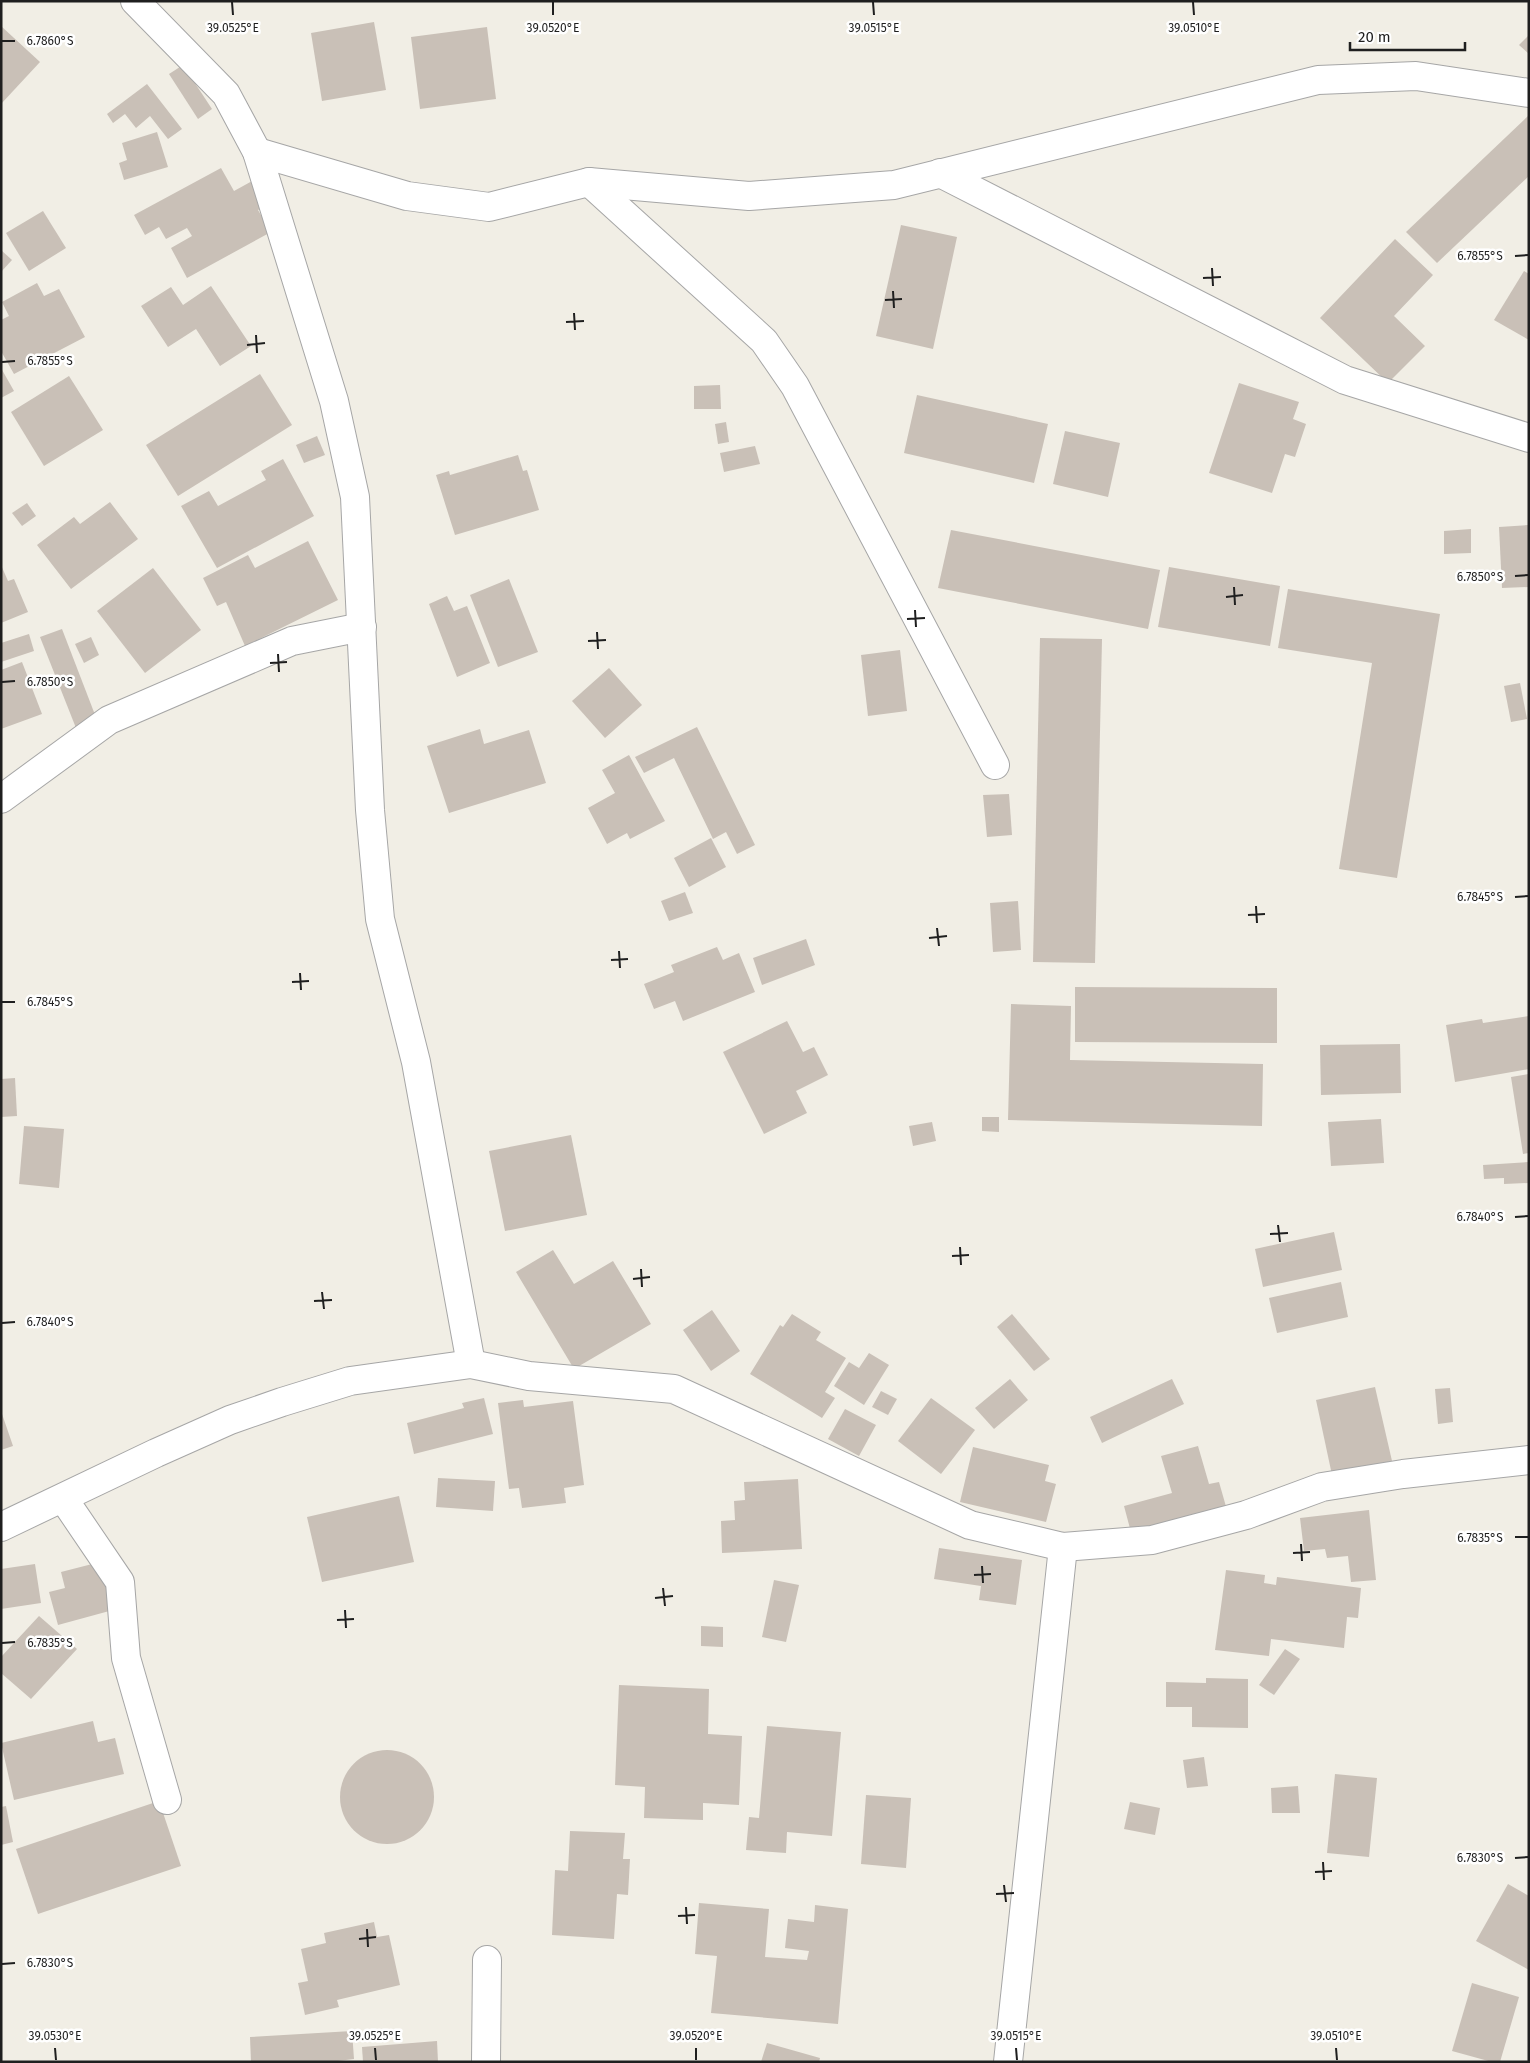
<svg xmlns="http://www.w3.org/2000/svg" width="1530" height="2063" viewBox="0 0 1530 2063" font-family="'Fira Sans',sans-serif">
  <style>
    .building { fill: #c9c0b7 }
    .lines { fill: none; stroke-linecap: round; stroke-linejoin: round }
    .street-casing { stroke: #a6a6a6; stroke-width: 30 }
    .street { stroke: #fff; stroke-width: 28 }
    .ticks { fill: none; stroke: #1f1f1f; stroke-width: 2 }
    .ticks-label { font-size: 12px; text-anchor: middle; fill: #1f1f1f; stroke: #fff; stroke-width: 5; stroke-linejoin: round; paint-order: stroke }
  </style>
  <rect width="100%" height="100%" fill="#f1eee5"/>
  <g class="building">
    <path d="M374,22l12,68 -64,11 -11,-68z"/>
    <path d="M1,26l39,36 -39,42z"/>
    <path d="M487,27l9,72 -76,10 -9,-72z"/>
    <path d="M1529,35v19l-10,-9z"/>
    <path d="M183,65l29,44 -14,10 -29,-45z"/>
    <path d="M147,84l35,45 -14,10 -18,-23 -14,12 -11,-14 -12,9 -6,-9z"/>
    <path d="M1528,116l1,60 -92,87 -31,-31z"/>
    <path d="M157,132l11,35 -44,13 -5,-17 8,-3 -5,-17z"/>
    <path d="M221,168l13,23 20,-11 14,25 -10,5 13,22 -84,46 -16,-30 21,-12 -5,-8 -21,11 -7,-12 -14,8 -11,-20z"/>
    <path d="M43,211l23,37 -37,23 -23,-38z"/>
    <path d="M901,225l56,12 -24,112 -57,-13z"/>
    <path d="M1395,239l38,36 -39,41 31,30 -37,37 -68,-65z"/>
    <path d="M1,250l11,10 -11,12z"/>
    <path d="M1524,271l5,3v66l-35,-20z"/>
    <path d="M37,283l7,13 15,-7 26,48 -71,37 -13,-23v-31l8,-4 -7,-14z"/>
    <path d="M211,286l40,60 -31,20 -24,-37 -28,18 -27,-41 30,-19 12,18z"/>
    <path d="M1,368l13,23 -13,7z"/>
    <path d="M260,374l32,51 -114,71 -32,-51z"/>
    <path d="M69,376l34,54 -59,36 -33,-54z"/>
    <path d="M1239,383l60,19 -6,17 13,5 -11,33 -10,-3 -13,39 -63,-20z"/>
    <path d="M720,385l1,24h-27v-23z"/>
    <path d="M917,395l131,29 -14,59 -130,-30z"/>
    <path d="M726,422l3,20 -11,2 -3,-20z"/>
    <path d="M1065,431l55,12 -12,54 -55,-13z"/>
    <path d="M317,436l8,19 -21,8 -8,-18z"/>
    <path d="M755,446l5,18 -36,8 -4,-19z"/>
    <path d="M518,455l5,16 4,-1 12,40 -84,25 -19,-60 13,-4 1,4z"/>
    <path d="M283,459l31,57 -97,52 -36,-62 28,-15 9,15 48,-26 -5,-9z"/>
    <path d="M110,502l28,37 -67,50 -34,-44 37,-28 6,7z"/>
    <path d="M27,503l9,13 -14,10 -10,-13z"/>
    <path d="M1528,525l1,62 -27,1 -3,-61z"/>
    <path d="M1471,529v24l-27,1v-23z"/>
    <path d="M951,530l209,40 -12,59 -210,-41z"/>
    <path d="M308,541l30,59 -93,46 -19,-44 -9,4 -14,-28 45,-23 7,13z"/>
    <path d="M1,565l7,16 6,-2 14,33 -27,11z"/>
    <path d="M1169,567l111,19 -10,60 -112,-19z"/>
    <path d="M153,568l48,62 -56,43 -48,-62z"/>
    <path d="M509,579l29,73 -40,15 -28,-72z"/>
    <path d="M1288,589l152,25 -43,264 -58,-9 33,-206 -94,-15z"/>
    <path d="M447,596l7,15 13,-5 23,57 -33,14 -28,-73z"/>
    <path d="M62,629l35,91 -21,8 -36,-91z"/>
    <path d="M29,634l5,17 -33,11v-19z"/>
    <path d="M91,637l8,18 -15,8 -9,-19z"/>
    <path d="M1040,638l62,1 -7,324 -62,-1z"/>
    <path d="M900,650l7,61 -39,5 -7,-61z"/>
    <path d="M22,662l20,52 -41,15v-59z"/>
    <path d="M609,668l33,37 -37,33 -33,-37z"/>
    <path d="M1520,683l7,36 -16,3 -7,-36z"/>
    <path d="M697,727l58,118 -18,9 -11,-22 -13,7 -39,-81 -30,15 -9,-16z"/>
    <path d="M480,729l4,15 45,-14 17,53 -97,30 -22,-67z"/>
    <path d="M629,755l36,66 -35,18 -3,-6 -20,11 -19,-36 27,-15 -13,-23z"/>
    <path d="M1009,794l3,41 -25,2 -4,-42z"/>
    <path d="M711,838l15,29 -37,20 -15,-29z"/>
    <path d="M685,892l8,21 -24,8 -8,-20z"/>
    <path d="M1018,901l3,49 -28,2 -3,-49z"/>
    <path d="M806,939l9,26 -53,20 -9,-27z"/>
    <path d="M717,947l6,13 16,-7 16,39 -72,29 -8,-20 -21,8 -10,-25 30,-12 -3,-7z"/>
    <path d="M1075,987l202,1v55l-202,-1z"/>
    <path d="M1011,1004l60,2 -1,54 193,4 -1,62 -254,-6z"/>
    <path d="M1529,1016v53l-74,13 -9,-57 36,-6 1,4z"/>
    <path d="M787,1021l16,31 11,-5 14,28 -32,16 11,22 -43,21 -41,-82z"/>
    <path d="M1400,1044l1,49 -80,2 -1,-50z"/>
    <path d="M1529,1074v79l-6,1 -12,-77z"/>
    <path d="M15,1078l2,38 -16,1v-38z"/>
    <path d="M982,1117h17v15l-17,-1z"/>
    <path d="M1381,1119l3,44 -53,3 -3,-44z"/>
    <path d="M932,1122l4,19 -23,5 -4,-20z"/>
    <path d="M24,1126l40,3 -5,59 -40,-4z"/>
    <path d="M571,1135l16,80 -82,16 -16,-80z"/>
    <path d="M1529,1162v21l-25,1v-6l-20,1 -1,-14z"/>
    <path d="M1334,1232l8,38 -79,17 -8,-38z"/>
    <path d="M553,1250l21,34 39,-23 38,63 -77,45 -58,-97z"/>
    <path d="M1341,1282l7,35 -71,16 -8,-35z"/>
    <path d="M712,1310l28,41 -29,20 -28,-41z"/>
    <path d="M792,1314l29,18 -5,8 30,18 -21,34 10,6 -13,20 -72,-44 30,-49 3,2z"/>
    <path d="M1012,1314l38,45 -16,12 -37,-44z"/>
    <path d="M869,1353l20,12 -25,40 -30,-19 15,-24 10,6z"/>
    <path d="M1010,1379l18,21 -34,29 -19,-21z"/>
    <path d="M1172,1379l12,25 -82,39 -12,-26z"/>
    <path d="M1375,1387l17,74 -60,14 -16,-75z"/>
    <path d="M1450,1388l3,34 -15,2 -3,-35z"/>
    <path d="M881,1391l16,8 -9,16 -16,-8z"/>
    <path d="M484,1398l9,36 -79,20 -7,-31 57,-15 -2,-5z"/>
    <path d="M931,1398l44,32 -34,44 -43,-33z"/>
    <path d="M523,1400l1,7 49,-6 11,84 -20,3 2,15 -44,5 -3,-20 -10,1 -11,-86z"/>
    <path d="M845,1409l31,16 -17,31 -31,-17z"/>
    <path d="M1,1411l12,35 -12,4z"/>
    <path d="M1198,1446l11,38 10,-2 8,28 -95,26 -8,-30 48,-13 -11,-37z"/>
    <path d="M973,1447l76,18 -4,16 11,3 -10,38 -86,-20z"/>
    <path d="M438,1478l57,3 -2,30 -57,-4z"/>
    <path d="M798,1479l4,70 -80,4 -1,-32 14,-1 -1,-19 11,-1 -1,-18z"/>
    <path d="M399,1496l15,66 -92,20 -15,-65z"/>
    <path d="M1369,1510l7,70 -25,2 -3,-26 -21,2 -2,-9 -21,2 -4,-33z"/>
    <path d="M939,1548l83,12 -6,45 -37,-5 2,-14 -47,-7z"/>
    <path d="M100,1562l13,48 -55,15 -9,-33 16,-4 -4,-16z"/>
    <path d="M35,1564l6,39 -40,6v-40z"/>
    <path d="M1226,1570l39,5 -1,8 12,2 1,-8 84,11 -3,30 -11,-1 -3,31 -73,-9 -2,17 -54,-6z"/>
    <path d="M774,1580l25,5 -13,57 -24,-5z"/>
    <path d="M39,1616l38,33 -46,50 -30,-26v-16z"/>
    <path d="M701,1626l22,1v20l-22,-1z"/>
    <path d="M1285,1649l15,10 -26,36 -15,-10z"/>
    <path d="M1206,1678l42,1v49l-56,-1v-20h-26v-25l40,1z"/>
    <path d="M619,1685l90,4 -1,45 34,2 -3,69 -36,-2v17l-59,-2 1,-31 -30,-2z"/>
    <path d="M93,1721l5,21 17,-4 9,36 -110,26 -13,-57z"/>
    <path d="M767,1726l74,6 -9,104 -45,-4 -1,21 -40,-3 3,-33 10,1z"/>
    <circle cx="387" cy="1797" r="47"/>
    <path d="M1204,1757l4,29 -21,2 -4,-28z"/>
    <path d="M1335,1774l42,4 -8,79 -42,-4z"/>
    <path d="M1298,1786l2,27h-28l-1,-25z"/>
    <path d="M866,1795l45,3 -5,70 -45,-4z"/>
    <path d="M159,1801l22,65 -143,48 -22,-65z"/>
    <path d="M1130,1802l30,6 -5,27 -31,-6z"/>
    <path d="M6,1806l7,36 -12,3v-38z"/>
    <path d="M570,1831l55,2 -2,26h7l-2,36 -11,-1 -3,45 -62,-4 3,-65 13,1z"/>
    <path d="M1508,1884l21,12v74l-53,-29z"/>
    <path d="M699,1903l70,6 -4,48 42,3 2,-9 -24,-3 3,-29 26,3 1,-17 33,4 -10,115 -127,-11 6,-57 -22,-2z"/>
    <path d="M374,1922l3,15 12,-2 11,50 -63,15 2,7 -34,8 -7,-32 10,-2 -7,-32 25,-6 -2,-10z"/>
    <path d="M1472,1983l47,14 -19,65h-8l-40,-11z"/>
    <path d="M352,2031l2,28 -24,3h-79l-1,-25z"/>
    <path d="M437,2041l1,21h-75l-1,-15z"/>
    <path d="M767,2043l53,15 -1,4h-58z"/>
  </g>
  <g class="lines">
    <g class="street-casing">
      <g id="street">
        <path d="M135,1l91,93 31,58 77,249 21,96 15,313 10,109 36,143 55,302"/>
        <path d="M257,152l150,44 82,11 100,-25 160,14 145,-11 424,-105 98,-4 113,17"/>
        <path d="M940,173l405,207 184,58"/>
        <path d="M589,182l175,159 31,45 200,379"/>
        <path d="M1,799l108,-79 183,-79 70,-14"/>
        <path d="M63,1498l57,84 6,76 41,142"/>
        <path d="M1,1527l155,-74 74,-33 52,-18 68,-21 121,-17 58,12 145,13 296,136 93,22 89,-7 94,-25 76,-28 81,-13 126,-14"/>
        <path d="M486,2062l1,-102"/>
        <path d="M1008,2062l55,-515"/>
      </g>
    </g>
    <use href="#street" class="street"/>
  </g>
  <path class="ticks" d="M232,2l1,13M553,2v13M873,2l1,13M1193,2l1,13M2,41h13M1515,256l13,-1M1212,268l1,18M1203,278l18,-1M893,291l1,17M885,300l17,-1M574,313l1,17M566,322l18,-1M256,335l1,18M247,345l18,-2M2,362l13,-1M1515,576l13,-1M1234,587l1,18M1226,597l17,-2M915,610l1,17M907,619l18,-1M597,632l1,17M588,641l18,-1M278,654l1,18M270,663l17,-1M2,682l13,-1M1515,897l13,-1M1256,906l1,17M1248,915l17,-1M937,928l2,18M929,938l18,-2M619,951l1,17M611,960l17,-1M300,973l1,17M292,982l17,-1M2,1002h13M1515,1217l13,-1M1278,1225l2,17M1270,1234l18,-1M960,1247l1,18M952,1256l17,-1M641,1269l1,18M633,1279l17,-2M322,1292l2,17M314,1301l18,-1M2,1323l13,-1M1515,1537h13M1301,1544l1,17M1293,1553l17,-1M982,1566l1,17M974,1575l17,-1M663,1588l2,18M655,1598l18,-2M345,1610l1,18M337,1620l17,-1M2,1643l13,-1M1515,1858l13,-1M1323,1862l1,18M1315,1872l17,-1M1004,1885l2,17M996,1894l18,-1M686,1907l1,17M678,1916l17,-1M367,1929l1,18M359,1939l17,-2M2,1964l13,-1M55,2048l1,12M375,2048l1,12M696,2048v12M1016,2048l1,12M1336,2048l1,12"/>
  <g class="ticks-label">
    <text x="233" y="32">39.0525°E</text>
    <text x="553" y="32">39.0520°E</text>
    <text x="874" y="32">39.0515°E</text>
    <text x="1194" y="32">39.0510°E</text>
    <text x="50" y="45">6.7860°S</text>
    <text x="1480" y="260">6.7855°S</text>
    <text x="50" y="365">6.7855°S</text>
    <text x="1480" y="581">6.7850°S</text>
    <text x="50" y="686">6.7850°S</text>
    <text x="1480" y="901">6.7845°S</text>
    <text x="50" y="1006">6.7845°S</text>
    <text x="1480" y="1221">6.7840°S</text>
    <text x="50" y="1326">6.7840°S</text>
    <text x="1480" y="1542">6.7835°S</text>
    <text x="50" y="1647">6.7835°S</text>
    <text x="1480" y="1862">6.7830°S</text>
    <text x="50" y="1967">6.7830°S</text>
    <text x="55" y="2040">39.0530°E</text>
    <text x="375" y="2040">39.0525°E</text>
    <text x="696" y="2040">39.0520°E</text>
    <text x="1016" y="2040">39.0515°E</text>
    <text x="1336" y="2040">39.0510°E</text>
  </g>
  <rect width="1530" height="2063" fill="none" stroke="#1f1f1f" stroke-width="5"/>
  <path d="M1350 42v8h115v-8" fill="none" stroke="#1f1f1f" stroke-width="2.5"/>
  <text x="1358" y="42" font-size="15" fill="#1f1f1f" stroke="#ffffff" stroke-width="4" paint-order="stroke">20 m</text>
</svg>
